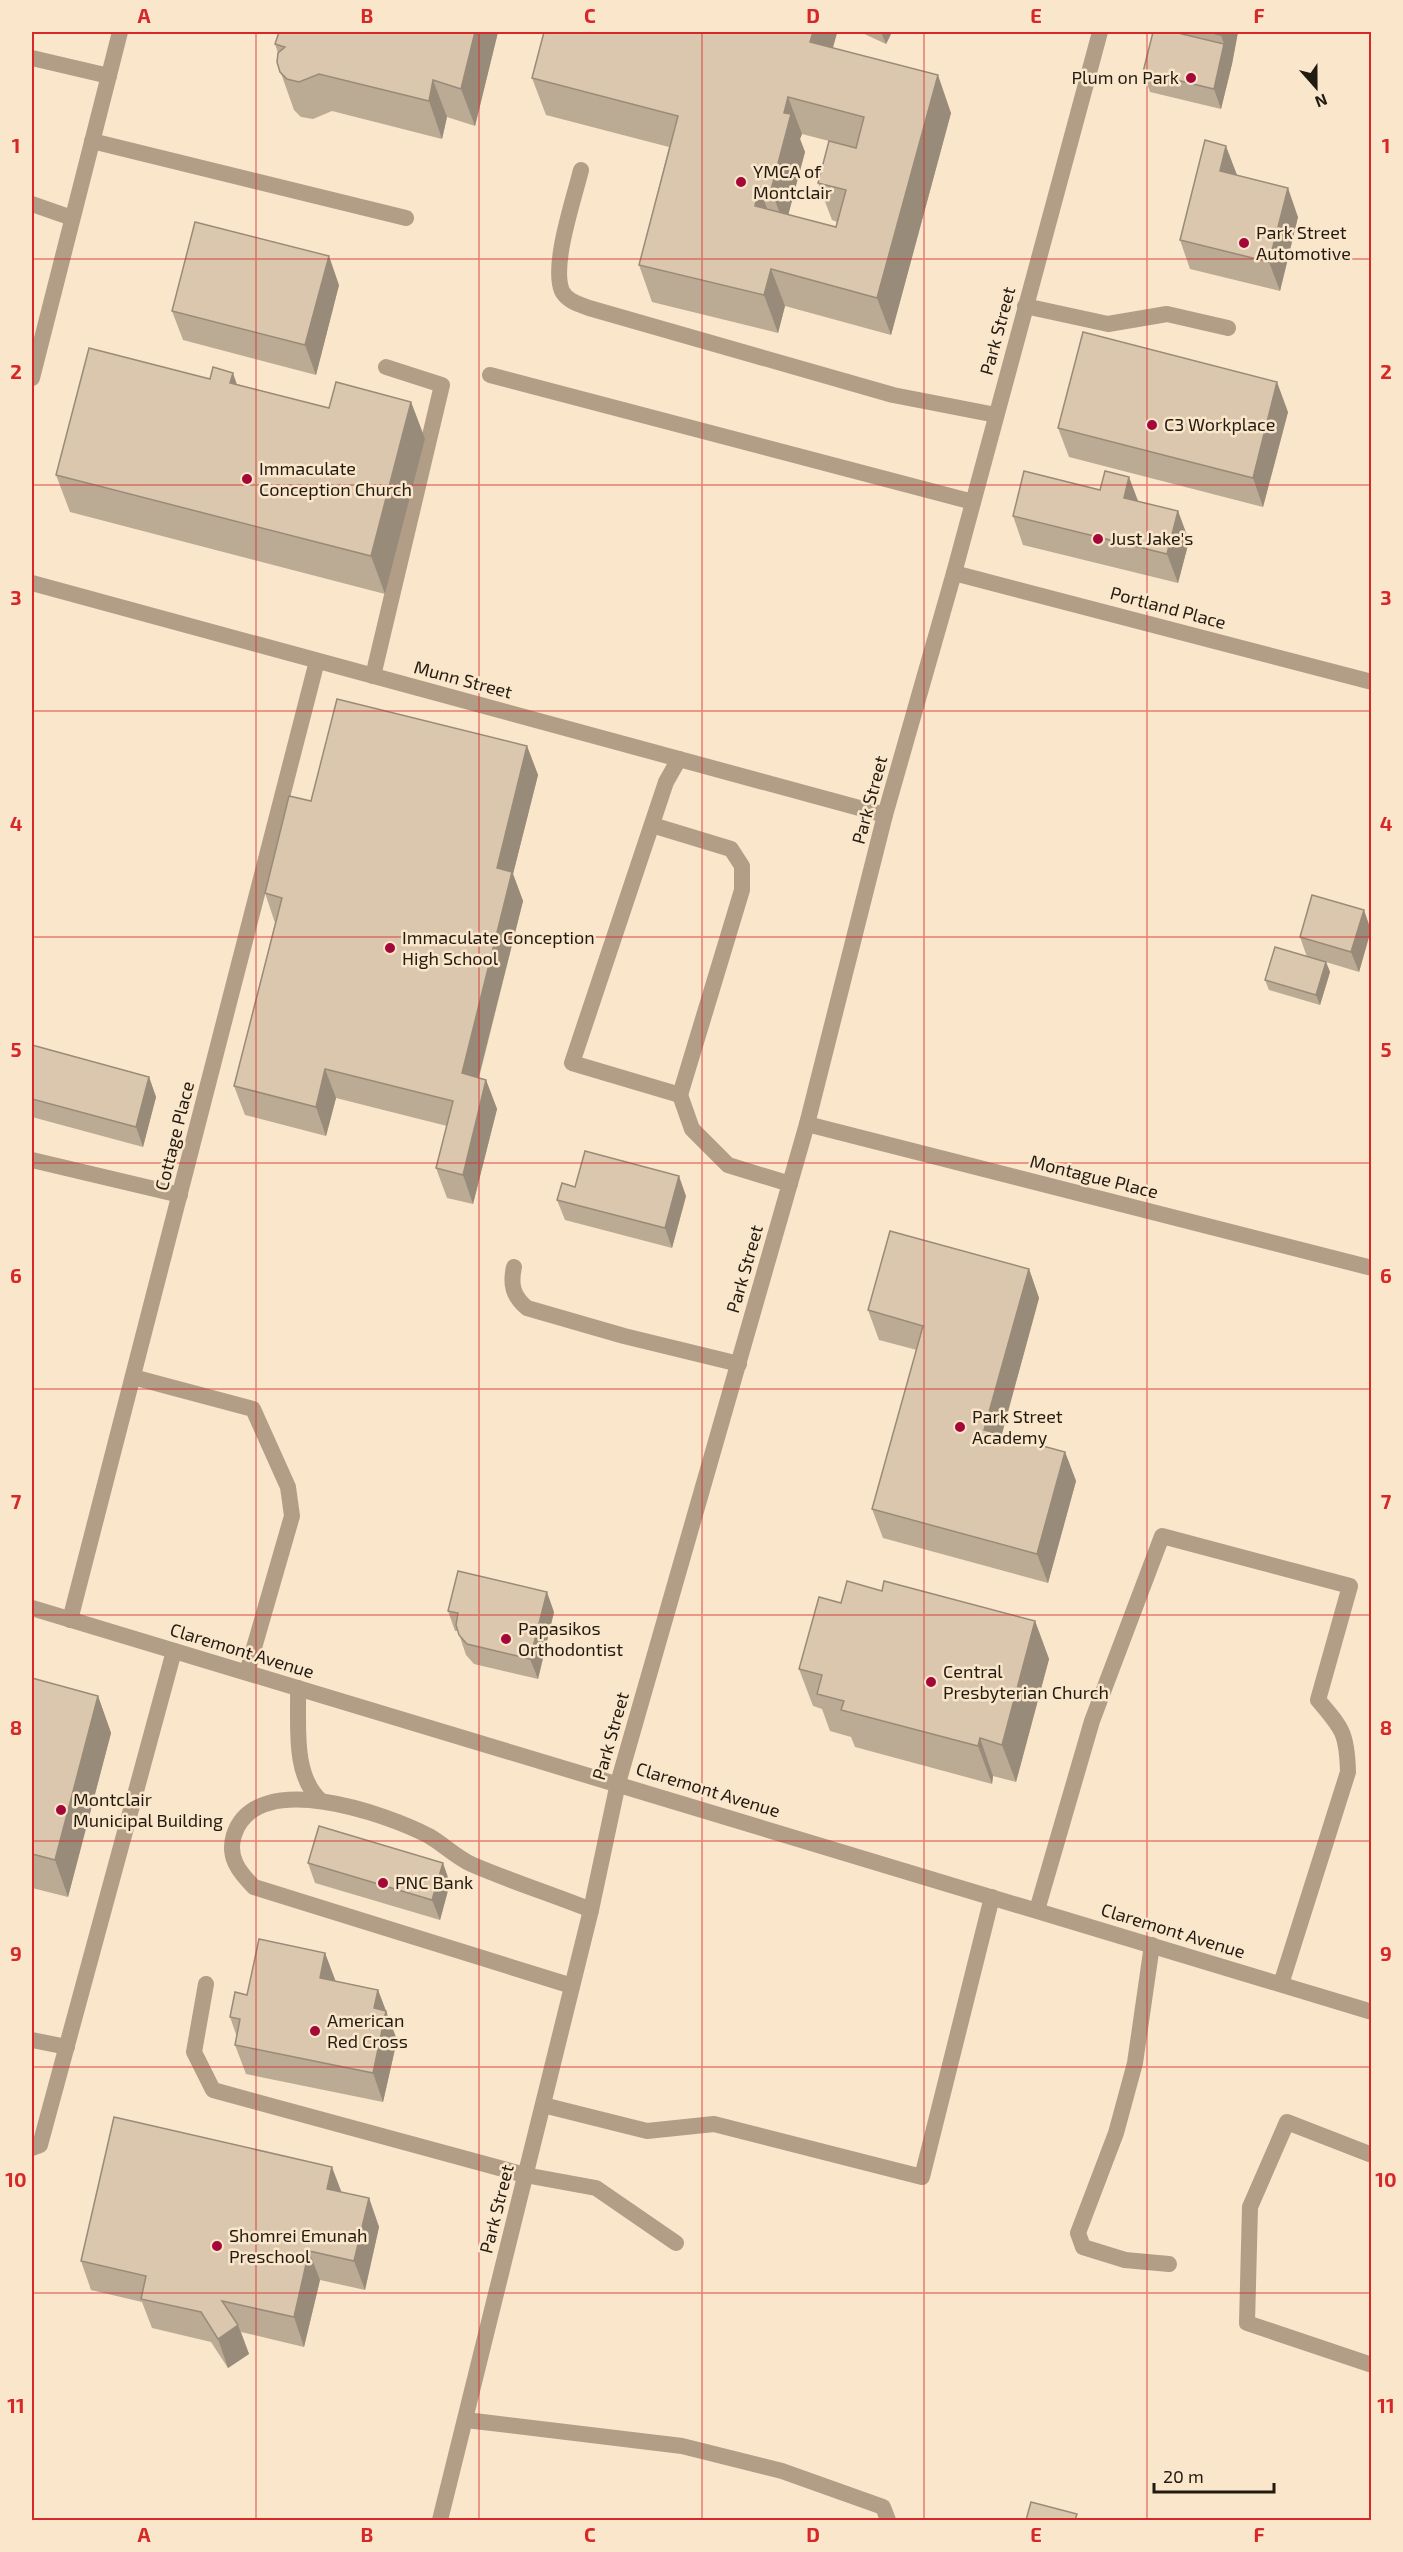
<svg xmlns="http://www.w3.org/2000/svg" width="1403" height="2552" viewBox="0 0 1403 2552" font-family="'Exo 2',sans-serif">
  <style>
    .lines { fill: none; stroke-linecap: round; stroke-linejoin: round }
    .service { stroke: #b29d86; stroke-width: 16 }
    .minor { stroke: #b29d86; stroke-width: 16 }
    .tertiary { stroke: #b29d86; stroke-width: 16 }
    .wall { fill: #bbab95; fill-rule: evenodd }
    .shaded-wall { fill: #998b79 }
    .building { fill: #dac7ad; stroke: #998b79; stroke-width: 1.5; fill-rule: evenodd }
    .grid { fill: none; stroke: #d62828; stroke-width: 1.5; stroke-opacity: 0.55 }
    .poi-dot { fill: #a40838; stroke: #fae6cb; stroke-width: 2 }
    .labels { text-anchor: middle; stroke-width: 5; stroke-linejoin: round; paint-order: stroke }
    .poi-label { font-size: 18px; fill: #221b11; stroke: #fae6cb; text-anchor: start }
    .street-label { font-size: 18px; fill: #221b11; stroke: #fae6cb }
    .neatline { fill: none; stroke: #d62828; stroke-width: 2 }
    .grid-label { font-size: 20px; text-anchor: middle; font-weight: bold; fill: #d62828 }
  </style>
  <rect width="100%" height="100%" fill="#fae6cb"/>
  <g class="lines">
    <g class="service">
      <path d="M32,58l77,18"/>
      <path d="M92,141l314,77"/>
      <path d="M581,170c-7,29 -30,95 -19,121 5,10 17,13 27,17l304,87 103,20"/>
      <path d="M32,204l40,14"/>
      <path d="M1025,306l83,18 59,-10 61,14"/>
      <path d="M490,375l483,127"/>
      <path d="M373,676l69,-291 -56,-18"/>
      <path d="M679,759l-13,23 -94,281 108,32 12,34 36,36 62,19"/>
      <path d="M652,825l79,24 11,17v24l-62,205"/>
      <path d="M32,1160l148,35"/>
      <path d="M514,1267c-4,18 -1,29 13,41l97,28 115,28"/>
      <path d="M133,1377l120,32 35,78 4,29 -45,156"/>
      <path d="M298,1688c1,36 -6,87 23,113"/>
      <path d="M1037,1910l55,-189 70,-185 188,50 -32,114c25,29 29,34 30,72l-67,212"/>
      <path d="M1152,1945l-17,118 -19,70 -38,100 5,14 42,13 44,4"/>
      <path d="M206,1984l-12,68 19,38 312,85 71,13 80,55"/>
      <path d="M572,1986l-318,-99c-15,-15 -27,-30 -20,-52 22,-68 153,-21 195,1 14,8 27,21 42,28 39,17 80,30 120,46"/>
      <path d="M32,2040l35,7"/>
      <path d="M543,2105l104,26 67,-7 208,53 70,-280"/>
      <path d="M32,2148l8,-3 134,-494"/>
      <path d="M1372,2155l-85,-33 -37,85 -3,116 125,42"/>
      <path d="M466,2420l216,26 100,25 101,36 5,13"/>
    </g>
    <g class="minor">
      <path d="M32,378l88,-346"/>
      <path d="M954,573l418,109"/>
      <path d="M32,583l853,232"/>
      <path d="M807,1124l565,144"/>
      <path d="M70,1620l247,-959"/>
    </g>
    <g class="tertiary">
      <path d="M32,1608l1340,404"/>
      <path d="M440,2520l151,-610 27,-127 189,-659 78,-309 69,-242 146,-541"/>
    </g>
  </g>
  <g class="wall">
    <path d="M279,32h219l-23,94 -28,-9 -5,22 -110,-28 -19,8 -12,-2 -7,-7 -17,-48 1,-9 -3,-9z"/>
    <path d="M544,32h293v1l-4,15 118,65 -60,222 -106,-29 -7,27 -126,-31 -13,-37 30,-118 -123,-32 -14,-37zM802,134l27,7 -11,42 14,37 5,2 -1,5 -48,-12 17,-63 -5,-13z"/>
    <path d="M860,32h32l-6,12z"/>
    <path d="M1153,32h85l-6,32 -11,45 -71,-17 -7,-20z"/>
    <path d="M1237,175l61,42 -18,74 -90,-22 -10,-29z"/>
    <path d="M339,285l-23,90 -133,-35 -11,-29z"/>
    <path d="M210,379l27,5 92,24 82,-6 14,37 -40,155 -315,-82 -14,-37z"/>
    <path d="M1288,412l-25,95 -194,-50 -11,-29z"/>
    <path d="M1139,502l39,9 11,30 -11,42 -155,-38 -10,-29z"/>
    <path d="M527,746l11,29 -25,99 10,27 -44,177 7,2 11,29 -24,95 -26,-6 -11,-30 11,-42 -111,-28 -10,38 -81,-21 -11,-29 41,-163 -10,-30 46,-92z"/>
    <path d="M1371,930l-12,42 -33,-10 4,10 -10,33 -51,-15 -4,-10 42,-23 -7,-20z"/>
    <path d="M32,1045l117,32 7,20 -13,50 -111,-30z"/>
    <path d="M575,1187l111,9 -14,52 -107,-28 -8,-20z"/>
    <path d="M1029,1269l10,29 -37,136 63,18 11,29 -28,102 -165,-45 -11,-29 45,-159 -38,-10 -11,-30z"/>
    <path d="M882,1591l153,30 14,38 -33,123 -23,-6 -1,8 -137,-37 -4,-10 -21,-6 -8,-22 -9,-3 -14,-37z"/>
    <path d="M448,1611l106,1 -16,67 -64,-15 -8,-9 -8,-24h-3z"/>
    <path d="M32,1678l66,18 13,37 -43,164 -36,-9z"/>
    <path d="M308,1863l142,20 -10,37 -125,-37z"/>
    <path d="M325,1953l10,28 43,9 19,50 -14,62 -137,-28 -11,-29 2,-8 -7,-20z"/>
    <path d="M341,2192l28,6 10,29 -14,63 -45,-10 -16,67 -63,-15 8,22 -21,14 -17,-26 -59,-14 -10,-26 -51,-12 -10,-29z"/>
  </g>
  <g class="shaded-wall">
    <path d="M475,32h23l-23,94 -14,-37z"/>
    <path d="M813,32h24v1l-14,47 -13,-38z"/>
    <path d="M881,32h11l-6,12z"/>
    <path d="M1222,32h16l-6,32 -11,45 -7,-20 10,-45 -3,-9z"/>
    <path d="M938,75l13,38 -60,222 -14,-37z"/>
    <path d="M433,80l14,37 -5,22 -13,-38z"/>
    <path d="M788,97l14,37 -2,5 5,13 -20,75 -14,-37 13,-77z"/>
    <path d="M1226,146l11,29 -7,25 -10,-29z"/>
    <path d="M759,187l14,37 -18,-18z"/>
    <path d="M1288,188l10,29 -18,74 -11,-29z"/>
    <path d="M329,256l10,29 -23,90 -11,-30z"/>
    <path d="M771,269l14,37 -7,27 -14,-38z"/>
    <path d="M233,373l13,38 -16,-28z"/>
    <path d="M1277,382l11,30 -25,95 -10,-29z"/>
    <path d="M411,402l14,37 -40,155 -14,-38z"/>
    <path d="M1129,477l11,29 -16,-8z"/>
    <path d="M1178,511l11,30 -11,42 -11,-29z"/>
    <path d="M527,746l11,29 -25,99 10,27 -51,202 -10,-30 35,-205z"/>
    <path d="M1364,910l7,20 -12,42 -8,-20z"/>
    <path d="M1326,962l4,10 -10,33 -4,-10z"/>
    <path d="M325,1069l11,29 -10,38 -10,-29z"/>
    <path d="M149,1077l7,20 -13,50 -7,-20z"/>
    <path d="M486,1080l11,29 -24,95 -10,-29z"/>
    <path d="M679,1176l7,20 -14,52 -7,-20z"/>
    <path d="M1029,1269l10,29 -44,161 -11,-29z"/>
    <path d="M1065,1452l11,29 -28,102 -11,-29z"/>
    <path d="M547,1592l7,20 -16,67 -8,-20z"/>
    <path d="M1035,1621l14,38 -33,123 -14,-37z"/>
    <path d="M98,1696l13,37 -43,164 -13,-37z"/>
    <path d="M980,1738l13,38 -1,8 -14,-38z"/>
    <path d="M443,1863l7,20 -10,37 -8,-20z"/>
    <path d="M325,1953l11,29 -16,-4z"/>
    <path d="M378,1990l19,50 -14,62 -10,-29 1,-65z"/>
    <path d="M332,2167l11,29 -16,-7z"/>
    <path d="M369,2198l10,29 -14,63 -11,-29z"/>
    <path d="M309,2251l11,29 -16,67 -10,-30z"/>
    <path d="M238,2325l11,29 -21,14 -10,-29z"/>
  </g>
  <g class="building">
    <path d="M279,32h196l-14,57 -28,-9 -4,21 -110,-27 -20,8 -12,-3 -7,-7 -3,-10 1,-9 7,-6 -10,-3z"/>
    <path d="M544,32h269l-3,10 128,33 -61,223 -106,-29 -7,26 -125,-30 39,-149 -146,-38zM788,97l76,20 -8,31 -27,-7 -11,42 28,7 -10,37 -81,-21 4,-19 12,3 20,-76 -7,-1z"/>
    <path d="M1153,32h21l50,12 -10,45 -71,-17z"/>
    <path d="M1208,32h14l-1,3z"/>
    <path d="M1205,140l21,6 -6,25 68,17 -19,74 -89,-22z"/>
    <path d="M195,222l134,34 -24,89 -133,-34z"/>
    <path d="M1083,332l194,50 -24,96 -195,-50z"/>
    <path d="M89,348l121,31 3,-12 20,6 -3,10 99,25 7,-26 75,20 -40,154 -315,-81z"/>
    <path d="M1024,471l76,19 5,-19 24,6 -5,21 54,13 -11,43 -154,-38z"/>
    <path d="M337,699l190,47 -30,122 15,4 -50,201 24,7 -23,95 -27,-7 17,-67 -128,-32 -9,38 -82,-21 48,-188 -17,-5 24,-97 22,5z"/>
    <path d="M1312,895l52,15 -13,42 -51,-15z"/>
    <path d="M1275,947l51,15 -10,33 -51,-15z"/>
    <path d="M32,1045l117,32 -13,50 -104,-28z"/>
    <path d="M585,1151l94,25 -14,52 -108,-28 5,-17 13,4z"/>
    <path d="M890,1231l139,38 -45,161 81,22 -28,102 -165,-45 51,-183 -55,-16z"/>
    <path d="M458,1571l89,21 -17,67 -63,-15 -8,-9 -3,-10 2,-12 -10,-2z"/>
    <path d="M847,1581l35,10 2,-10 151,40 -33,124 -22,-7 -2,8 -137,-36 3,-9 -27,-7 5,-19 -23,-6 20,-72 22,6z"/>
    <path d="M32,1678l66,18 -43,164 -23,-6z"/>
    <path d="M319,1826l124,37 -11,37 -124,-37z"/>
    <path d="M259,1939l66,14 -5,25 58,12 -4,18 12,3 -13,62 -138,-28 5,-26 -10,-2 5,-25 12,3z"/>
    <path d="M114,2117l218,50 -5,22 42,9 -15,63 -45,-10 -15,66 -72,-16 16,24 -20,14 -17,-27 -60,-13 5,-23 -65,-15z"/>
    <path d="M1031,2502l46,12 -2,6h-49z"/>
  </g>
  <path class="grid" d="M256,32v2488M479,32v2488M702,32v2488M924,32v2488M1147,32v2488M32,259h1340M32,485h1340M32,711h1340M32,937h1340M32,1163h1340M32,1389h1340M32,1615h1340M32,1841h1340M32,2067h1340M32,2293h1340"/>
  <g class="poi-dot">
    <circle cx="1191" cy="78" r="6"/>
    <circle cx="741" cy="182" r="6"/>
    <circle cx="1244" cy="243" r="6"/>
    <circle cx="1152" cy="425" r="6"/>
    <circle cx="247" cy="479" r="6"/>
    <circle cx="1098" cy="539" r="6"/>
    <circle cx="390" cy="948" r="6"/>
    <circle cx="960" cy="1427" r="6"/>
    <circle cx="506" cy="1639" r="6"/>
    <circle cx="931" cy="1682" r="6"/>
    <circle cx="61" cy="1810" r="6"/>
    <circle cx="383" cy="1883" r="6"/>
    <circle cx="315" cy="2031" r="6"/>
    <circle cx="217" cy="2246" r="6"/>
  </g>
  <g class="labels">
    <g class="poi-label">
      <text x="1179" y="84" text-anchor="end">Plum on Park</text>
      <text x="753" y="178">YMCA of<tspan x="753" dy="21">Montclair</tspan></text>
      <text x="1256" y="239">Park Street<tspan x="1256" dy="21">Automotive</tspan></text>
      <text x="1164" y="431">C3 Workplace</text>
      <text x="259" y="475">Immaculate<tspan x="259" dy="21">Conception Church</tspan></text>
      <text x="1110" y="545">Just Jake's</text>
      <text x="402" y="944">Immaculate Conception<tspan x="402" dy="21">High School</tspan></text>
      <text x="972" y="1423">Park Street<tspan x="972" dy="21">Academy</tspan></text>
      <text x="518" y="1635">Papasikos<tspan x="518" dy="21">Orthodontist</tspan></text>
      <text x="943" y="1678">Central<tspan x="943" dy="21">Presbyterian Church</tspan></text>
      <text x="73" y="1806">Montclair<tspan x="73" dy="21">Municipal Building</tspan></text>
      <text x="395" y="1889">PNC Bank</text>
      <text x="327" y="2027">American<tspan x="327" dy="21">Red Cross</tspan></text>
      <text x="229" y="2242">Shomrei Emunah<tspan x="229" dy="21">Preschool</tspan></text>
    </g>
    <g class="street-label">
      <text transform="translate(998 331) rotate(-75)" y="6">Park Street</text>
      <text transform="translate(1168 608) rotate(15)" y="6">Portland Place</text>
      <text transform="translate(463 680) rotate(15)" y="6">Munn Street</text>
      <text transform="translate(870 800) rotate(-75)" y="6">Park Street</text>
      <text transform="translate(175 1136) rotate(-76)" y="6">Cottage Place</text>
      <text transform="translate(1094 1177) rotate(14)" y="6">Montague Place</text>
      <text transform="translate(745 1269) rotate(-74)" y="6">Park Street</text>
      <text transform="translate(242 1651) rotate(17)" y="6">Claremont Avenue</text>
      <text transform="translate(611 1736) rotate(-74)" y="6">Park Street</text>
      <text transform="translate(708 1790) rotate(17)" y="6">Claremont Avenue</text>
      <text transform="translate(1173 1931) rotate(17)" y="6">Claremont Avenue</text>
      <text transform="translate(497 2209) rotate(-76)" y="6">Park Street</text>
    </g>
  </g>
  <rect width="1403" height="2552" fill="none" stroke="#fae6cb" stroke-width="66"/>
  <g transform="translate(1316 87) rotate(159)" stroke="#fae6cb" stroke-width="4.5" paint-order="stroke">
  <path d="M0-4.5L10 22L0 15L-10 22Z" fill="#221b11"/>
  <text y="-9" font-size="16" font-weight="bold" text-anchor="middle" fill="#221b11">N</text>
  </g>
  <path d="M1154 2483v9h120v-9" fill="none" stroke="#221b11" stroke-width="3"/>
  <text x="1163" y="2483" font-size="18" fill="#221b11" stroke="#fae6cb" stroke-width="4.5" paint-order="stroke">20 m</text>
  <rect x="33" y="33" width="1337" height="2486" class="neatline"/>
  <g class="grid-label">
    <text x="144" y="23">A</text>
    <text x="367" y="23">B</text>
    <text x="590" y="23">C</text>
    <text x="813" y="23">D</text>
    <text x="1036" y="23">E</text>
    <text x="1259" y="23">F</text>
    <text x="16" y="153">1</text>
    <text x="1386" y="153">1</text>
    <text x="16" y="379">2</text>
    <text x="1386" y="379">2</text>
    <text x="16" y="605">3</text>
    <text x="1386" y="605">3</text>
    <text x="16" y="831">4</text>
    <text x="1386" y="831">4</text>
    <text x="16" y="1057">5</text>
    <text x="1386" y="1057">5</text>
    <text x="16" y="1283">6</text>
    <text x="1386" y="1283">6</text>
    <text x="16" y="1509">7</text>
    <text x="1386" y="1509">7</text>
    <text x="16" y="1735">8</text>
    <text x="1386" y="1735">8</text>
    <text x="16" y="1961">9</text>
    <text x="1386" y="1961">9</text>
    <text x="16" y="2187">10</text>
    <text x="1386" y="2187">10</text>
    <text x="16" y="2413">11</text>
    <text x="1386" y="2413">11</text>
    <text x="144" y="2542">A</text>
    <text x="367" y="2542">B</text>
    <text x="590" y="2542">C</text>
    <text x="813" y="2542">D</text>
    <text x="1036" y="2542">E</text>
    <text x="1259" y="2542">F</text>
  </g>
</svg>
